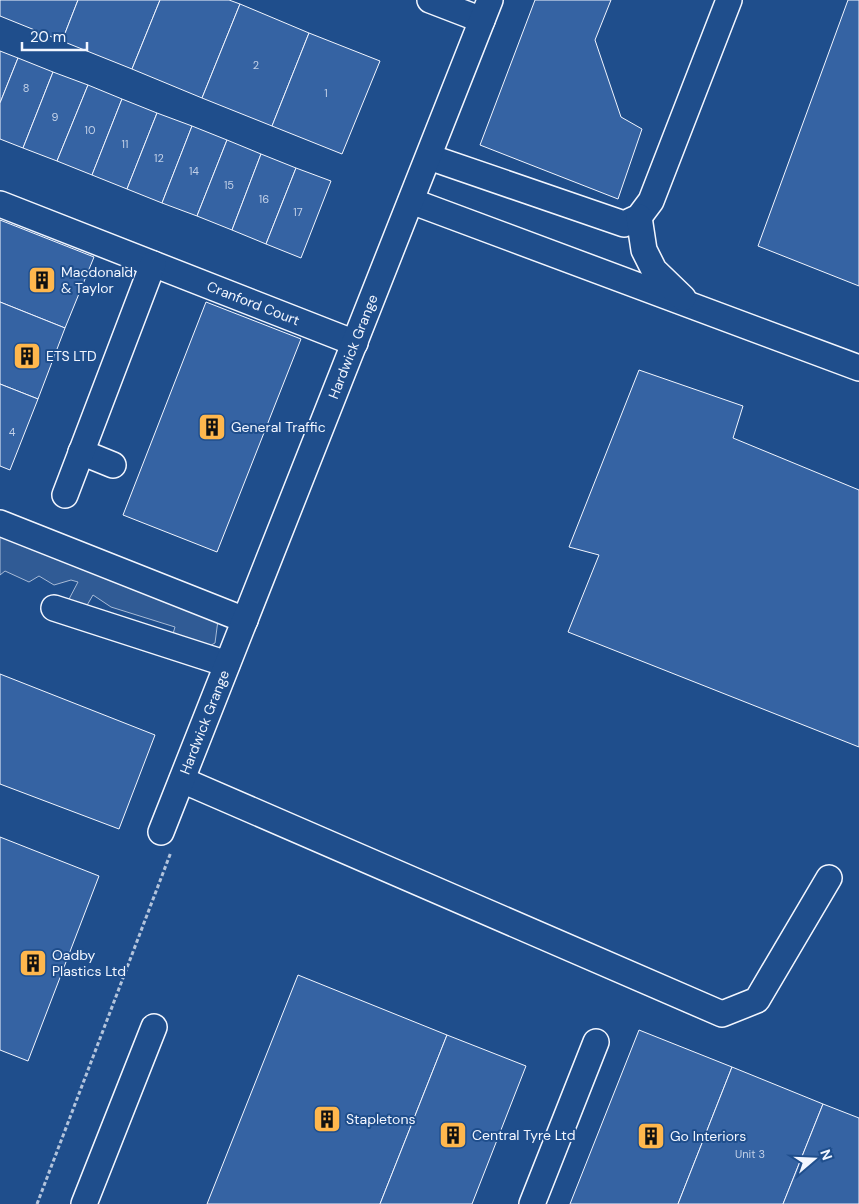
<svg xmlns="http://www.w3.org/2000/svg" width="859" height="1204" viewBox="0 0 859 1204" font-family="'DM Sans',sans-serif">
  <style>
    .built { fill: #305b95; stroke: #a8bbd7 }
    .building { fill: #3563a3; stroke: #f2f6ff }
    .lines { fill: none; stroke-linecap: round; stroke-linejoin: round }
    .minor-casing { stroke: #f2f6ff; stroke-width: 28 }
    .path { stroke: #b3c4dc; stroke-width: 3; stroke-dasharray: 4 2.5; stroke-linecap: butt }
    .minor { stroke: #1f4e8c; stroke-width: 25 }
    .labels { text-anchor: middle; stroke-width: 4; stroke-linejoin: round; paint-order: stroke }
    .number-label { font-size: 11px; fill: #c3d1e8 }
    .poi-label { font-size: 14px; fill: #f2f6ff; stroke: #1f4e8c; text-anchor: start }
    .street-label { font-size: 14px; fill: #f2f6ff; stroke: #1f4e8c }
  </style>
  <rect width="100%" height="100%" fill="#1f4e8c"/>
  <path class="built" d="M0,532l218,88 -3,23 -13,7 -30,-13 3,-10 -64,-20 -18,-12 -7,12 -18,-6 10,-19 -7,-2 -17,5 -15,-9 -10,6 -24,-11 -5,4z"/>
  <g class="building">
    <path d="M0,0h78l-16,41 -62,-25z"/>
    <path d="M78,0h82l-28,69 -70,-28z"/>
    <path d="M160,0h69l11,4 -38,94 -70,-29z"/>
    <path d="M535,0h76l-16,40 26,77 21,12 -24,70 -138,-54z"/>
    <path d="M848,0h11v286l-101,-40z"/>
    <path d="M240,4l69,29 -37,93 -70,-28z"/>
    <path d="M309,33l71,28 -38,93 -70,-28z"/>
    <path d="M0,51l18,7 -18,45z"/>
    <path d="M18,58l35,14 -30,76 -23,-9v-36z"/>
    <path d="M53,72l35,13 -31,76 -34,-13z"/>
    <path d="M88,85l34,14 -30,76 -35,-14z"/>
    <path d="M122,99l35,14 -30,76 -35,-14z"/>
    <path d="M157,113l35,13 -30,77 -35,-14z"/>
    <path d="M192,126l35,14 -30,76 -35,-13z"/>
    <path d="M227,140l34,14 -29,76 -35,-14z"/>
    <path d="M261,154l35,14 -30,76 -34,-14z"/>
    <path d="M296,168l35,13 -30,77 -35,-14z"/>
    <path d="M0,220l94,37 -29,71 -65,-26z"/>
    <path d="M0,302l65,26 -27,71 -38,-15z"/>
    <path d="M206,302l95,37 -84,213 -94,-37z"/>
    <path d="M639,370l104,36 -10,32 126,52v257l-291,-115 31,-77 -30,-8z"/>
    <path d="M0,384l38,15 -28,71 -10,-4z"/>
    <path d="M0,674l155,61 -36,94 -119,-45z"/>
    <path d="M0,837l99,39 -71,185 -28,-11z"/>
    <path d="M298,975l149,60 -67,169h-173z"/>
    <path d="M639,1030l93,37 -54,137h-108z"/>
    <path d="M447,1035l79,31 -54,138h-92z"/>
    <path d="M732,1067l91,37 -40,100h-105z"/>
    <path d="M823,1104l36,14v86h-76z"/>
  </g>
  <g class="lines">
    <g class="minor-casing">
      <g id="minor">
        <path d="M430,0l52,20"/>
        <path d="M429,157l195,67 15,-7 12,-16 78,-201"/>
        <path d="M411,201l448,167"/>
        <path id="s1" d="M0,204l355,139"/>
        <path d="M639,217l5,33 10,20 29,28"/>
        <path d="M81,452l32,13"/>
        <path d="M65,495l88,-231"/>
        <path d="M0,523l245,97"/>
        <path d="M54,608l173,56"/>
        <path d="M182,780l540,234 35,-14 72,-122"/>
        <path id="s2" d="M161,832l329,-832"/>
        <path d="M84,1204l70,-177"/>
        <path d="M532,1204l64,-162"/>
      </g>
    </g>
    <path class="path" d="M37,1204l134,-352"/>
    <use href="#minor" class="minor"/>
  </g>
  <defs>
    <g id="building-square" transform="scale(1.4375)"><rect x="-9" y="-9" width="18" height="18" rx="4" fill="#ffb74d" stroke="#1f4e8c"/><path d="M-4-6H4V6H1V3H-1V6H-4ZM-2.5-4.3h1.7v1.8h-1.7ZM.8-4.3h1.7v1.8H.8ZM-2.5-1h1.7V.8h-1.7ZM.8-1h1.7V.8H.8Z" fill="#111"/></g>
  </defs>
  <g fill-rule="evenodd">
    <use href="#building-square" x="42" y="280"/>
    <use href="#building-square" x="27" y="356"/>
    <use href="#building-square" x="212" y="427"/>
    <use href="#building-square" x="33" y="963"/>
    <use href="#building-square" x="327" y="1119"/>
    <use href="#building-square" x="453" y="1135"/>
    <use href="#building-square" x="651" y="1136"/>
  </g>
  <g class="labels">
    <g class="number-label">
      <text x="256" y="69">2</text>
      <text x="26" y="92">8</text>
      <text x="326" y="97">1</text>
      <text x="55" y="121">9</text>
      <text x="90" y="134">10</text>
      <text x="125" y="148">11</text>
      <text x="159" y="162">12</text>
      <text x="194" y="175">14</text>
      <text x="229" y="189">15</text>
      <text x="264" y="203">16</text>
      <text x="298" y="216">17</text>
      <text x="12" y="436">4</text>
      <text x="750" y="1158">Unit 3</text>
    </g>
    <g class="poi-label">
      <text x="61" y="277">Macdonald<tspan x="61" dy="16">&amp; Taylor</tspan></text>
      <text x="46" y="361">ETS LTD</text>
      <text x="231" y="432">General Traffic</text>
      <text x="52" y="960">Oadby<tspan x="52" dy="16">Plastics Ltd</tspan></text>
      <text x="346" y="1124">Stapletons</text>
      <text x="472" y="1140">Central Tyre Ltd</text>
      <text x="670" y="1141">Go Interiors</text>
    </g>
    <g class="street-label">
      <text dy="5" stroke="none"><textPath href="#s1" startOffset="272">Cranford Court</textPath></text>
      <text dy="5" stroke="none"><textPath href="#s2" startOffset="522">Hardwick Grange</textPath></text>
      <text dy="5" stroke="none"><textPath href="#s2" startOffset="118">Hardwick Grange</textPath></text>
    </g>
  </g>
  <g transform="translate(814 1159) rotate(71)" stroke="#1f4e8c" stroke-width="4" paint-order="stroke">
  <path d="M0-4L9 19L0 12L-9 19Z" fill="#f2f6ff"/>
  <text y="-8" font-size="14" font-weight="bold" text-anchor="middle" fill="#f2f6ff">N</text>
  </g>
  <path d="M22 42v8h65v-8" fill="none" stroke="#f2f6ff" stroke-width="2.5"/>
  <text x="30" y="42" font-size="15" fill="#f2f6ff" stroke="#1f4e8c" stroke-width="4" paint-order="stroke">20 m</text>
</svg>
